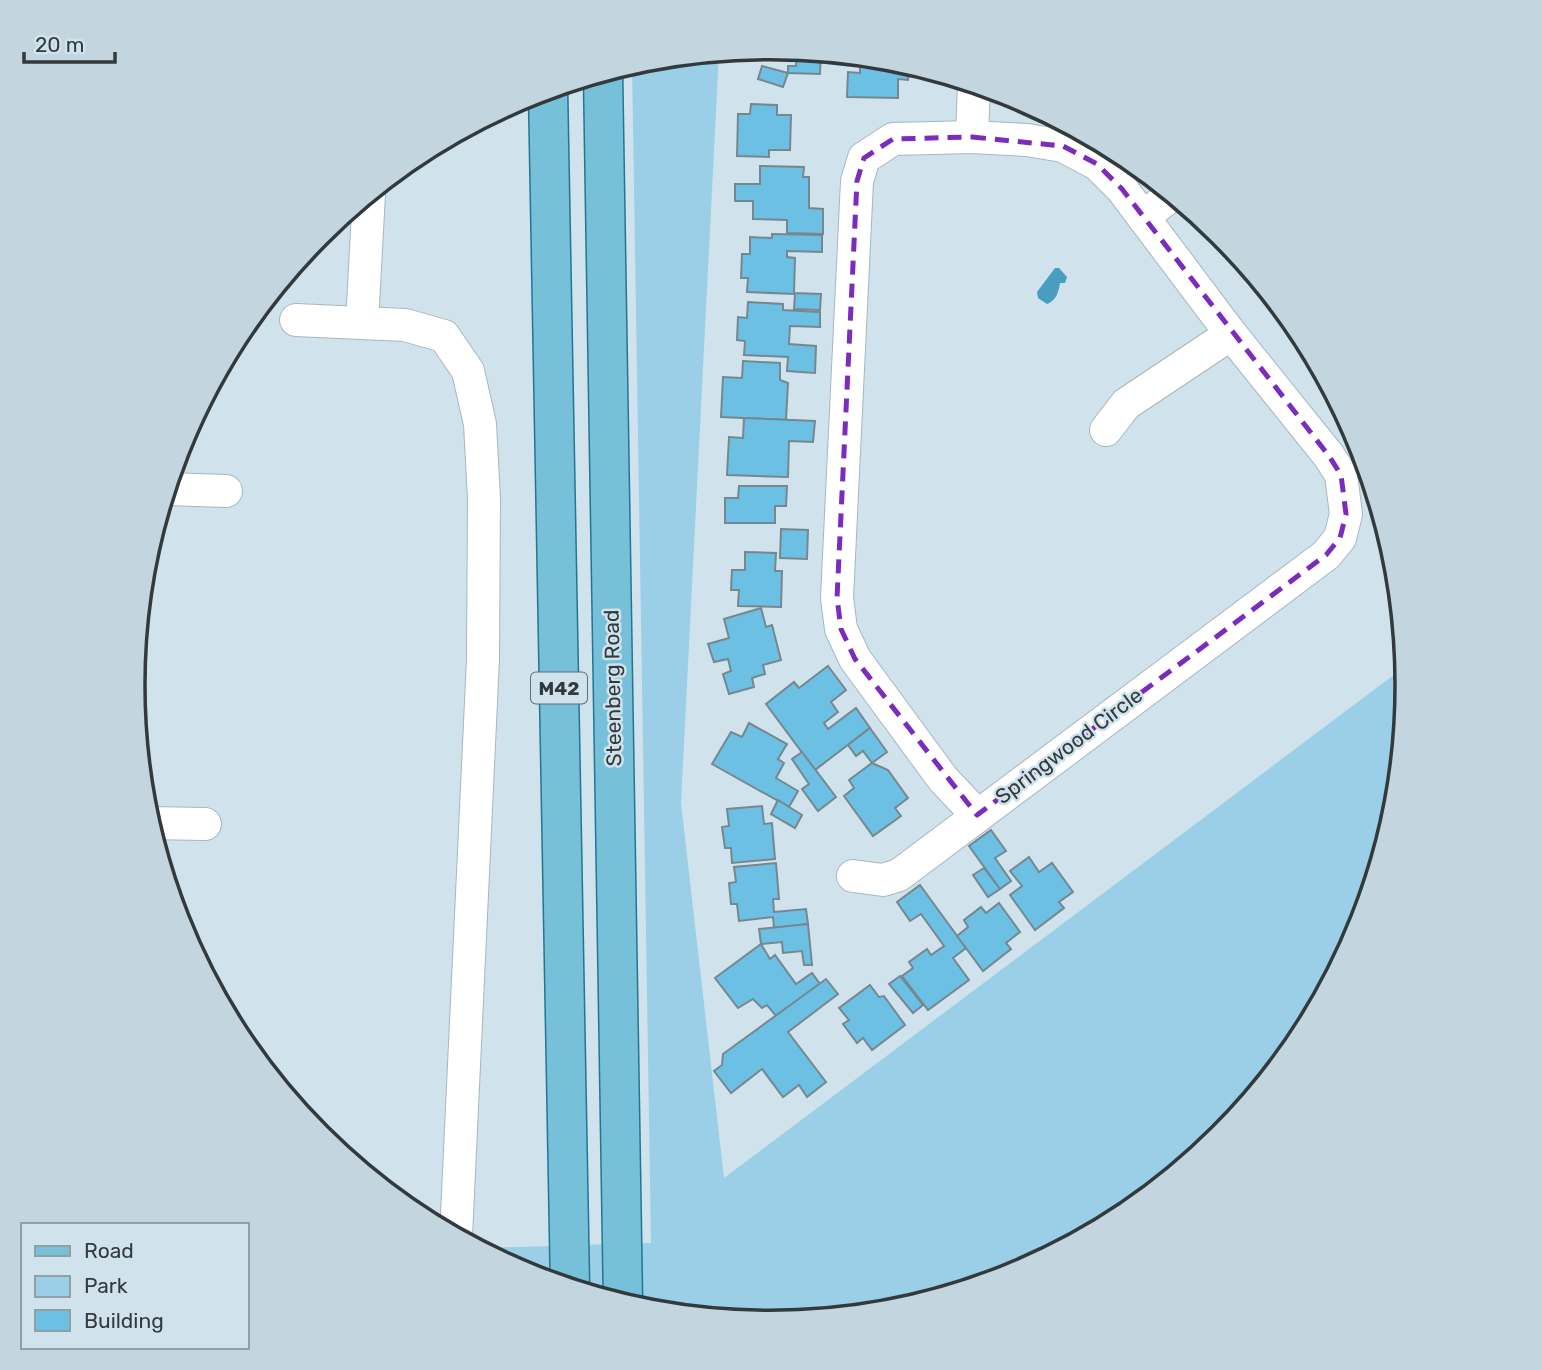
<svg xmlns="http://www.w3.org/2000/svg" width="1542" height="1370" viewBox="0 0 1542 1370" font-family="Rubik,sans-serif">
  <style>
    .green { fill: #9acfe7 }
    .water { fill: #489dc0 }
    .building { fill: #6bc0e3; stroke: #76878f; stroke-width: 2 }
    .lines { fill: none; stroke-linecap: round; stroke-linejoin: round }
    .minor-casing { stroke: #a6b7c0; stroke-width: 34 }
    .major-casing { stroke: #237692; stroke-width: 41 }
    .minor { stroke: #fff; stroke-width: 32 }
    .major { stroke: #76c0d9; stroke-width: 38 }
    .marked { fill: none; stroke: #7b2cbf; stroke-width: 5; stroke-dasharray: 14 9; stroke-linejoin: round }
    .labels { text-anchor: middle; stroke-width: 5; stroke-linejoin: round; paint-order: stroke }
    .shield { fill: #d0e3ec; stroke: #616d72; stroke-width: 2 }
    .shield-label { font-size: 19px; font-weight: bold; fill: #323a3d }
    .street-label { font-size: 21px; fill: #323a3d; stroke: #d0e3ec }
    .rim { fill: none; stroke: #323a3d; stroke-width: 3.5 }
  </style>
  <rect width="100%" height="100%" fill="#d0e3ec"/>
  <path class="green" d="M719,52l-38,751 43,375 683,-513 2,20 -13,125 -36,119 -59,111 -79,96 -97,79 -110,59 -120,37 -124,12 -125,-13 -119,-36 -48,-26 172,-5 -19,-1179 15,-5z"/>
  <path class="water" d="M1055,268h4l8,9 -2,6h-5c-1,8 -4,18 -13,21l-9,-6 -1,-6z"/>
  <g class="building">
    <path d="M771,47l21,2v5l-36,-1v-4z"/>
    <path d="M797,50l24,2 -1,22 -32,-1v-7h8z"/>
    <path d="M860,59l36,1 27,8h-14l-1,12 -10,-1v19l-51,-1 1,-25 12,1z"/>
    <path d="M762,66l26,7 -5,14 -25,-8z"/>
    <path d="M751,104l26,1v10h14l-1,35h-21v7l-32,-1 1,-42h12z"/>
    <path d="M760,166l44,1 -1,10h6v31l14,1v25l-36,-1v-13l-34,-1v-18h-18v-17h25z"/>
    <path d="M772,234l50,1v17l-35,-1v6l8,1 -1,35 27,1 -1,16 -26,-1 1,-15 -48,-2 1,-14h-7l1,-24h8v-17l22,1z"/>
    <path d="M748,302l35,2v6l37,2v15l-30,-1 -1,18 27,2 -1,27 -28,-2 1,-14 -44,-2 1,-14 -8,-1 1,-23 9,1z"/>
    <path d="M743,361l37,2v17l8,3 -2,37 -65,-3 2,-40 19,1z"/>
    <path d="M744,418l71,3 -2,21 -24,-1 -1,36 -61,-2 2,-38 14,1z"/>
    <path d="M739,486h48l-1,20h-11v17h-50v-25h13z"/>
    <path d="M781,529l27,1 -1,29 -27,-1z"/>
    <path d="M745,552l31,1 -1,18h7l-1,36 -43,-1 1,-16h-8l1,-20h13z"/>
    <path d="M761,608l5,19 6,-2 9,35 -18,5 2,9 -13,4 2,9 -25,7 -6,-20 8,-3 -3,-12 -14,3 -6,-18 21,-6 -5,-19z"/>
    <path d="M828,666l18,24 -15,12 7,10 -14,11 4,6 28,-21 14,20 -55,42 -49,-66 28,-22 5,6z"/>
    <path d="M749,723l38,21 -9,15 6,4 -8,15 22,13 -9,16 -77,-43 19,-32 11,5z"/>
    <path d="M870,728l17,24 -15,11 -9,-12 -7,5 -8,-11z"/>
    <path d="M802,752l34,45 -18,14 -16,-22 7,-5 -17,-25z"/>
    <path d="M872,763l16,7 20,28 -13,10 6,8 -28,20 -29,-40 10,-8 -5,-8z"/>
    <path d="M778,800l24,15 -7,13 -24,-14z"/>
    <path d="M762,806l2,18 8,-1 3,36 -43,4 -1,-15h-6l-3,-21 7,-1 -2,-17z"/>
    <path d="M991,830l15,21 -11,7 16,23 -11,8 -31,-43z"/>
    <path d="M1029,857l10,15 13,-9 21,29 -14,10 5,6 -29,22 -25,-35 12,-9 -12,-15z"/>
    <path d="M776,863l3,36h-6l1,13 32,-3 2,15 -34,4 -1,-11 -34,4 -2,-17h-6l-2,-21 7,-1 -2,-15z"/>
    <path d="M984,868l16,21 -12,8 -15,-22z"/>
    <path d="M920,885l46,63 -13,10 16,22 -41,30 -26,-34 11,-8 -4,-6 18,-13 4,6 13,-9 -23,-32 -11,7 -13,-19z"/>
    <path d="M999,903l21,29 -14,11 5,6 -28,22 -26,-35 11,-9 -4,-7 17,-13 5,6z"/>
    <path d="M808,924l4,41h-8l-2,-14 -19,2 -1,-11 -21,2 -2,-15z"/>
    <path d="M761,944l9,15 5,-4 21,29 16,-11 8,11 -44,32 -9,-11 -5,3 -9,-9 -15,9 -23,-30z"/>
    <path d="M900,976l23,29 -10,8 -24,-29z"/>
    <path d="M826,979l12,15 -50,38 38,50 -19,15 -8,-12 -16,12 -21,-28 -31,24 -17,-22 8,-6 1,-11z"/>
    <path d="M870,985l9,12 5,-1 21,29 -33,25 -9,-12 -6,5 -14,-19 6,-4 -10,-12z"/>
  </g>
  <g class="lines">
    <g class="minor-casing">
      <g id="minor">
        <path d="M972,137l2,-54"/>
        <path d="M1143,217l30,-23"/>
        <path d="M296,320l109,5 39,11 24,35 12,53 4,75 -1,160 -27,577"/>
        <path d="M362,323l7,-129"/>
        <path d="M1106,430l20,-26 105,-70"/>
        <path d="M167,489l59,2"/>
        <path d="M150,823l55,1"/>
        <path d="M853,876l30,4 16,-5 427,-320 14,-17 6,-24 -5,-39 -12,-19 -98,-122 -109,-145 -25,-25 -34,-18 -36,-6 -55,-3 -79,2 -29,19 -7,23 -20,417 4,31 14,30 88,120 34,36"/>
      </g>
    </g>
    <g class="major-casing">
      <g id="major">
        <path d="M603,73l20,1230"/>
        <path d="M548,89l22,1198"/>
      </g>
    </g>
    <use href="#minor" class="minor"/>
    <use href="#major" class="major"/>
  </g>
  <path class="marked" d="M972,137l91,9 34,18 25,25 207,267 12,19 5,39 -6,24 -14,17 -349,260 -122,-156 -14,-30 -4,-31 20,-417 7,-23 29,-19z"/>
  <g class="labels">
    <rect class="shield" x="531" y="672.5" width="56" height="31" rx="5"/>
    <g class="shield-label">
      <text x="559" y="695">M42</text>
    </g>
    <g class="street-label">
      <text transform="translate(613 688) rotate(-91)" y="7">Steenberg Road</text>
      <text transform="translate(1069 746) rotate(-37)" y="7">Springwood Circle</text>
    </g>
  </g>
  <path d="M0 0H1542V1370H0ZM145 685a625 625 0 1 1 1250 0a625 625 0 1 1-1250 0Z" fill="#c3d5de" fill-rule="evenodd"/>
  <path class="rim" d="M145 685a625 625 0 1 1 1250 0a625 625 0 1 1-1250 0Z"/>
  <rect x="21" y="1223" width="228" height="126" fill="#d0e3ec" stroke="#919fa6" stroke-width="2"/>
  <rect x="35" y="1246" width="35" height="10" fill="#76c0d9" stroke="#919fa6" stroke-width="2"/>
  <text x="84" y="1258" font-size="21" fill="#323a3d">Road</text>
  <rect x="35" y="1276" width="35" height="21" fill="#9acfe7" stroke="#919fa6" stroke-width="2"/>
  <text x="84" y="1293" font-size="21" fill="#323a3d">Park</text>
  <rect x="35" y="1310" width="35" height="21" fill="#6bc0e3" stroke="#919fa6" stroke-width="2"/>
  <text x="84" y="1328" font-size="21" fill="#323a3d">Building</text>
  <path d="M24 52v10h91v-10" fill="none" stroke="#323a3d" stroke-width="3.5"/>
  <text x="35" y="52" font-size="21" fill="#323a3d" stroke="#d0e3ec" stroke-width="5" paint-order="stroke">20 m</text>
</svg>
